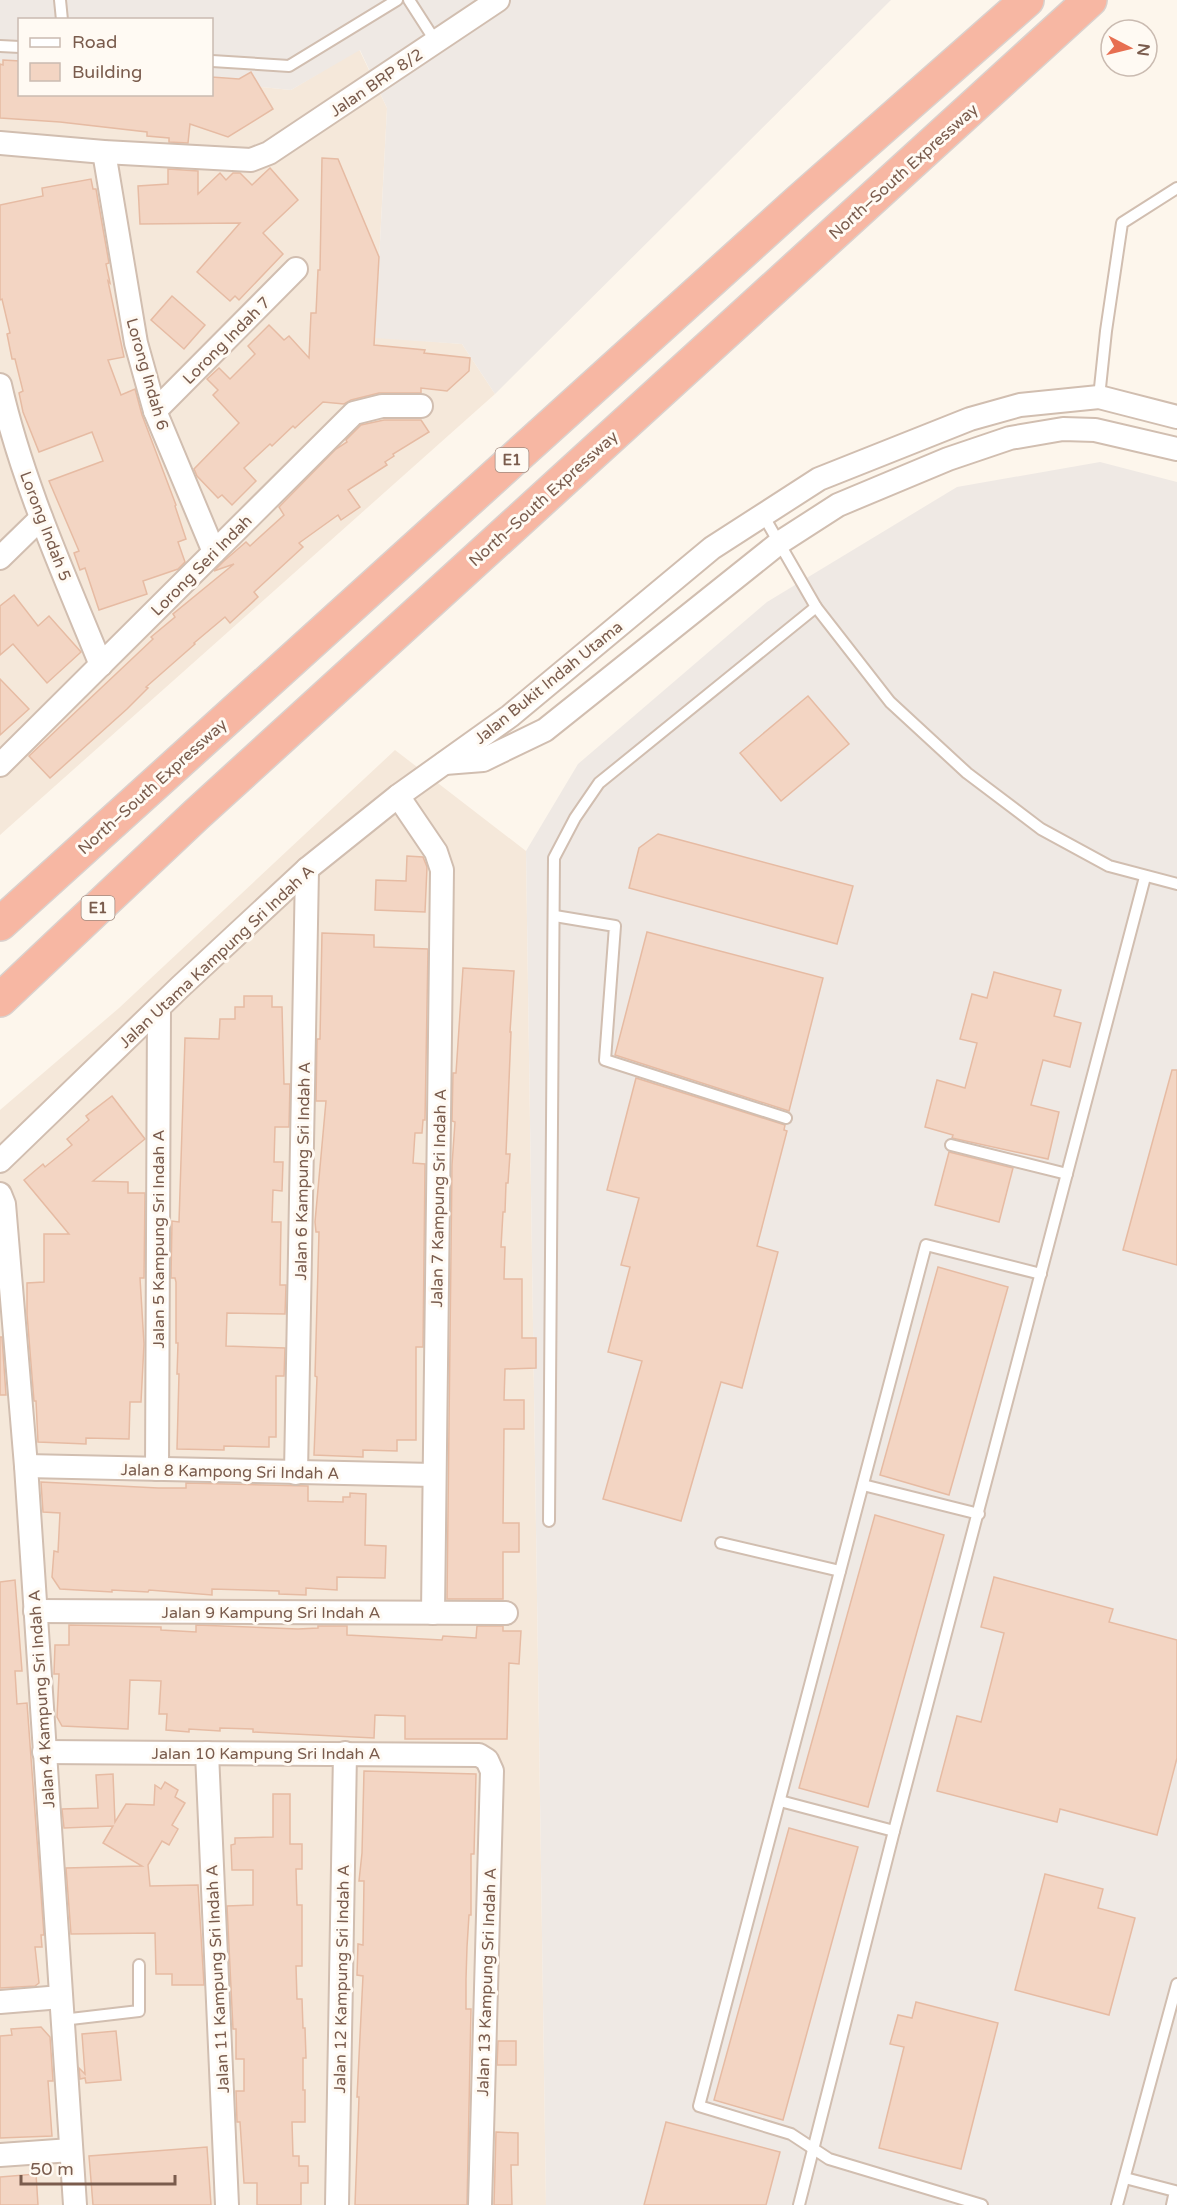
<svg xmlns="http://www.w3.org/2000/svg" width="1177" height="2205" viewBox="0 0 1177 2205" font-family="'Varela Round',sans-serif">
  <style>
    .residential { fill: #f5e8da }
    .industrial { fill: #efe9e4 }
    .building { fill: #f3d5c3; stroke: #e6bba3; stroke-width: 1.5 }
    .lines { fill: none; stroke-linecap: round; stroke-linejoin: round }
    .service-casing { stroke: #d1beb0; stroke-width: 14 }
    .minor-casing { stroke: #d1beb0; stroke-width: 26 }
    .motorway-casing { stroke: #dad1cd; stroke-width: 36 }
    .service { stroke: #fff; stroke-width: 10 }
    .minor { stroke: #fff; stroke-width: 22 }
    .motorway { stroke: #f7b7a3; stroke-width: 33 }
    .labels { text-anchor: middle; stroke-width: 6; stroke-linejoin: round; paint-order: stroke }
    .shield { fill: #fffaf3; stroke: #a28b7f; stroke-width: 1.5 }
    .shield-label { font-size: 15px; font-weight: bold; fill: #7a5c4d }
    .street-label { font-size: 16px; fill: #7a5c4d; stroke: #fffaf3 }
  </style>
  <rect width="100%" height="100%" fill="#fdf6ec"/>
  <g class="residential">
    <path d="M359,49l28,59 -12,229 87,7 33,50 -495,441v-774l19,2 1,31h192v-12l79,8z"/>
    <path d="M395,750l131,101 20,1354h-546v-1095l119,-102z"/>
  </g>
  <g class="industrial">
    <path d="M0,0h891l-396,394 -33,-50 -87,-6 12,-230 -27,-58 -69,40 -79,-8v-62h-192l-1,43 -19,-2z"/>
    <path d="M1100,462l77,20v1723h-631l-20,-1354 52,-87 189,-162 190,-115z"/>
  </g>
  <g class="building">
    <path d="M3,60l17,1v33h192v-17l27,2 12,-7 22,37 -45,28 -38,-13 -2,19 -19,-1v-4l-22,-2v-4l-87,-10 -60,-4v-54l3,1z"/>
    <path d="M322,158l16,1 41,98 -5,88 51,5 -1,3 46,5 -1,13 -22,20 -26,-3v5h-42l-28,7 -7,4 -21,-2 -28,26 -2,-2 -21,20 -2,-2 -26,24 12,13 -24,24 -10,-10 -4,3 -21,-22 -3,-7 45,-46 -26,-28 5,-5 -11,-11 12,-11 11,11 25,-25 -7,-8 21,-21 15,15 5,-4 20,22 2,-45h5l2,-43h2z"/>
    <path d="M270,168l28,32 -35,33 20,21 -44,46 -4,-4 -5,5 -33,-29 43,-49 -100,1 -2,-38 30,-2v-15l30,2v23l22,-21 6,7 7,-7h7l12,12z"/>
    <path d="M91,179l2,10h3l13,74 -3,1 4,19 -2,-2 16,76 -16,3 13,35 14,-6 7,26 34,90 -1,1 11,33 -8,3 7,20 -7,7 -35,12 4,13 -48,16 -14,-42 -5,2 -6,-17 5,-2 -30,-70 54,-20 -11,-29 -53,20 -16,-40 -4,-19 4,-2 -8,-32h-3l-5,-25 3,-1 -8,-34 -2,1v-95l43,-9 -1,-8z"/>
    <path d="M172,296l33,29 -21,24 -33,-29z"/>
    <path d="M421,420l8,12 -36,22 1,2 -9,6 2,3 -39,25 12,17 -19,13 -3,-5 -39,28 4,4 -49,45 4,5 -28,26 -5,-6 -31,26 1,1 -49,43 2,1 -21,21 -77,69 -21,-22 124,-117 -2,-2 24,-20 -2,-3 61,-50 -20,7 10,-10 22,-19 4,4 34,-31 -5,-8 57,-58 11,-7 -1,-2 15,-15 23,-5z"/>
    <path d="M14,595l24,31 11,-10 32,36 -34,31 -34,-39 -13,11v-49z"/>
    <path d="M0,679l29,30 -29,26z"/>
    <path d="M808,696l41,48 -68,57 -41,-48z"/>
    <path d="M658,834l195,52 -16,58 -208,-56 10,-40z"/>
    <path d="M407,856l16,1 4,10 -2,45 -50,-2 1,-30 30,1z"/>
    <path d="M647,932l176,46 -34,133 -174,-56z"/>
    <path d="M322,933l52,2v12l54,2 -3,171h-2l-1,13h-7l-2,30 12,1 -2,183h-7v93h-19v11l-34,-1v7l-49,-2 3,-78 -2,-1 4,-144h-3l-1,-10 11,-121h-10l1,-62h3z"/>
    <path d="M463,968l51,3 -4,61h1l-5,122h4l-2,29h-2l-1,29h-2l-2,35h4l-1,32h18v59h14v30l-31,1 -1,31h20v29h-20l-1,94h16v29h-16v47h-56l5,-434 3,-43 -3,-1 1,-48h3z"/>
    <path d="M994,972l67,18 -7,26 27,7 -11,44 -27,-7 -12,45 28,7 -11,47 -96,-21 1,-3 -28,-8 12,-47 28,8 12,-45 -17,-4 12,-45 15,4z"/>
    <path d="M244,996h28v11h10l2,77h6l-1,43h-14l-1,35h9l-1,29 -9,-1 -1,32h9l-1,63h6l-1,29 -58,-1 -1,33 59,2 -1,28h-8v61h-7v10l-45,-1v4l-47,-1 2,-75h-2l1,-31h-2v-61l-1,-4h-4l1,-57 7,1 6,-184 34,1 1,-20h15v-12h9z"/>
    <path d="M1172,1070h5v195l-54,-15z"/>
    <path d="M636,1078l149,47 -1,5 3,1 -30,115 21,6 -36,136 -21,-6 -40,139 -78,-22 39,-138 -34,-9 22,-85 -9,-2 18,-67 -32,-8z"/>
    <path d="M112,1096l33,43 -52,42 35,1v11h17l-1,85h-4l4,66 -3,58h-11l-1,37 -43,-1v6l-48,-2 -2,-41h-2l-7,-87v-31l17,-1v-48h25l-45,-54 19,-16 2,3 27,-22 -5,-6 22,-19 -3,-4z"/>
    <path d="M949,1152l64,16 -14,54 -64,-17z"/>
    <path d="M938,1267l70,20 -59,208 -69,-20z"/>
    <path d="M0,1337h2l4,58h-6z"/>
    <path d="M41,1482l117,6h28v-5l122,3v15l35,1v-5h7v-4l16,1 -1,51 21,1 -1,32 -48,-1v13l-31,-2v7l-27,-1v-3l-67,-2v6l-63,-5 -1,2 -36,-2v2l-52,-3 -8,-12 2,-26 4,1 2,-39 -17,-1z"/>
    <path d="M875,1515l69,20 -76,272 -69,-19z"/>
    <path d="M994,1577l119,32 -4,13 68,18v118l-20,77 -97,-26 -3,13 -120,-31 20,-75 24,6 23,-89 -23,-6z"/>
    <path d="M15,1580l7,91h-7l2,33 10,-1 17,232h-3l1,12h-7l4,36 -4,3 -35,2v-406z"/>
    <path d="M69,1625l92,2v3l35,2v-7l102,4 20,-1v-2h29v9l95,5 1,-4 33,2 1,-12h26v5h18l-2,33 -10,-1 -2,76h-102v-23l-30,-1 -1,23 -121,-6v-3l-33,-1v3l-31,-2v3l-23,-2 1,-16h-8l2,-33 -31,-1 -2,49 -66,-3 -5,-9 2,-43h-5l1,-29h14z"/>
    <path d="M364,1771l112,3 -2,80h-3v61h-2l-2,32 -1,32v30h5l-4,196h-112l4,-108h-2l6,-121 -6,-1 1,-31 5,1 1,-64h-5l3,-28z"/>
    <path d="M113,1774l2,48 11,-18 28,1 1,-20 6,4 4,-7 13,8 -3,7 10,6 -13,22 6,4 -9,16 -7,-4 -14,24 2,21 48,-1 6,100h-32v-11h-16l-1,-41 -84,1 -5,-66 76,-2 -39,-23 10,-17 -49,2 -2,-19 36,-1 -2,-33z"/>
    <path d="M273,1794h17v50h12v25h-6l1,36h5v61h-6l1,33h5l1,29h2l1,30h-3v32h2v32h-13l1,34h6v10h9v17h-7v22h-44v-22h-13l-4,-61h-3l-1,-31h8v-32h-8v-30h-3l-6,-123 26,-1v-35h-21l-1,-25 4,-1v-6l38,-1z"/>
    <path d="M789,1828l69,19 -75,273 -69,-20z"/>
    <path d="M1045,1874l58,15 -5,19 37,10 -26,97 -94,-25z"/>
    <path d="M916,2002l82,21 -37,146 -82,-21 25,-101 -14,-3 8,-29 14,3z"/>
    <path d="M41,2027l9,10 3,44h-5l4,55 -52,2v-102l12,-1 -1,-6z"/>
    <path d="M116,2031l5,49 -35,3 -1,-5 -5,1 -1,-11 6,6 -3,-40z"/>
    <path d="M498,2041h18v24h-19z"/>
    <path d="M666,2122l114,30 -14,53h-122z"/>
    <path d="M496,2132l22,1v32h-7l1,40h-18z"/>
    <path d="M207,2147l4,58h-118l-4,-49z"/>
    <path d="M36,2174l2,31h-38v-28z"/>
  </g>
  <g class="lines">
    <g class="service-casing">
      <g id="service">
        <path d="M60,0l2,20"/>
        <path d="M409,0l27,42"/>
        <path d="M0,46l20,1"/>
        <path d="M212,61l77,5 108,-66"/>
        <path d="M1099,397l7,-66 16,-108 55,-35"/>
        <path d="M763,515l53,92 74,95 77,71 74,56 68,37 68,18"/>
        <path d="M555,916l60,10 -10,134 181,58"/>
        <path d="M951,1145l116,29"/>
        <path d="M863,1485l116,29"/>
        <path d="M549,1521l5,-663 21,-40 24,-35 217,-176"/>
        <path d="M721,1543l119,28"/>
        <path d="M780,1801l114,30"/>
        <path d="M62,2020l77,-9v-46"/>
        <path d="M1125,2178l50,13 -3,14"/>
        <path d="M799,2205l95,-374 251,-954"/>
        <path d="M982,2205l-153,-46 -38,-25 -92,-28 227,-861 115,29"/>
        <path d="M1117,2205l60,-221"/>
      </g>
    </g>
    <g class="minor-casing">
      <g id="minor">
        <path d="M0,143l104,9 147,8 18,-7 229,-153"/>
        <path d="M104,152l32,191 19,68 59,141"/>
        <path d="M0,385c22,97 64,189 101,280"/>
        <path d="M155,411l141,-142"/>
        <path d="M0,558l41,-40"/>
        <path d="M445,763l38,-3 62,-30 234,-187 59,-38 110,-46 62,-21 53,-9 32,1 82,19"/>
        <path d="M0,765l354,-352 28,-7h39"/>
        <path d="M398,796l38,56 6,18 -9,743"/>
        <path d="M0,1161l180,-174 127,-118 91,-73 112,-80 202,-168 107,-69 151,-60 50,-14 79,-8 78,20"/>
        <path d="M0,1194l4,10 22,262 49,739"/>
        <path d="M26,1466l408,9"/>
        <path d="M157,1469l2,-461"/>
        <path d="M296,1473l11,-604"/>
        <path d="M35,1611l471,2"/>
        <path d="M44,1752l435,3 8,5 5,11 -12,434"/>
        <path d="M207,1753l20,452"/>
        <path d="M0,2002l61,-5"/>
        <path d="M0,2155l71,-5"/>
        <path d="M337,2205l8,-452"/>
      </g>
    </g>
    <g class="motorway-casing">
      <g id="motorway">
        <path d="M0,924l799,-723 228,-201"/>
        <path d="M0,1000l196,-185 894,-815"/>
      </g>
    </g>
    <use href="#service" class="service"/>
    <use href="#minor" class="minor"/>
    <use href="#motorway" class="motorway"/>
  </g>
  <g class="labels">
    <g class="shield">
      <rect x="495.5" y="448" width="33" height="24" rx="4.5"/>
      <rect x="81.5" y="896" width="33" height="24" rx="4.5"/>
    </g>
    <g class="shield-label">
      <text x="512" y="465">E1</text>
      <text x="98" y="913">E1</text>
    </g>
    <g class="street-label">
      <text transform="translate(376 82) rotate(-34)" y="6">Jalan BRP 8/2</text>
      <text transform="translate(903 171) rotate(-42)" y="6">North–South Expressway</text>
      <text transform="translate(226 340) rotate(-45)" y="6">Lorong Indah 7</text>
      <text transform="translate(148 374) rotate(74)" y="6">Lorong Indah 6</text>
      <text transform="translate(543 498) rotate(-42)" y="6">North–South Expressway</text>
      <text transform="translate(46 526) rotate(69)" y="6">Lorong Indah 5</text>
      <text transform="translate(201 565) rotate(-45)" y="6">Lorong Seri Indah</text>
      <text transform="translate(548 682) rotate(-39)" y="6">Jalan Bukit Indah Utama</text>
      <text transform="translate(152 786) rotate(-42)" y="6">North–South Expressway</text>
      <text transform="translate(216 956) rotate(-43)" y="6">Jalan Utama Kampung Sri Indah A</text>
      <text transform="translate(302 1171) rotate(-89)" y="6">Jalan 6 Kampung Sri Indah A</text>
      <text transform="translate(438 1198) rotate(-89)" y="6">Jalan 7 Kampung Sri Indah A</text>
      <text transform="translate(158 1239) rotate(-90)" y="6">Jalan 5 Kampung Sri Indah A</text>
      <text transform="translate(230 1471) rotate(1)" y="6">Jalan 8 Kampong Sri Indah A</text>
      <text x="271" y="1618">Jalan 9 Kampung Sri Indah A</text>
      <text transform="translate(41 1699) rotate(-94)" y="6">Jalan 4 Kampung Sri Indah A</text>
      <text x="266" y="1759">Jalan 10 Kampung Sri Indah A</text>
      <text transform="translate(217 1979) rotate(-93)" y="6">Jalan 11 Kampung Sri Indah A</text>
      <text transform="translate(341 1979) rotate(-89)" y="6">Jalan 12 Kampung Sri Indah A</text>
      <text transform="translate(486 1982) rotate(-88)" y="6">Jalan 13 Kampung Sri Indah A</text>
    </g>
  </g>
  <rect x="18" y="18" width="195" height="78" fill="#fffaf3" stroke="#cabbb1" stroke-width="1.5"/>
  <rect x="30" y="38" width="30" height="9" fill="#ffffff" stroke="#cabbb1" stroke-width="1.5"/>
  <text x="72" y="48" font-size="18" fill="#7a5c4d">Road</text>
  <rect x="30" y="63" width="30" height="18" fill="#f3d5c3" stroke="#cabbb1" stroke-width="1.5"/>
  <text x="72" y="78" font-size="18" fill="#7a5c4d">Building</text>
  <g transform="translate(1129 48) rotate(97)"><circle r="28" fill="#fffaf3" stroke="#cabbb1" stroke-width="1.5"/>
  <path d="M0-4.5L10 22L0 15L-10 22Z" fill="#e76f51"/>
  <text y="-9" font-size="16" font-weight="bold" text-anchor="middle" fill="#7a5c4d">N</text>
  </g>
  <path d="M21 2175v9h154v-9" fill="none" stroke="#7a5c4d" stroke-width="3"/>
  <text x="30" y="2175" font-size="18" fill="#7a5c4d" stroke="#fffaf3" stroke-width="4.5" paint-order="stroke">50 m</text>
</svg>
